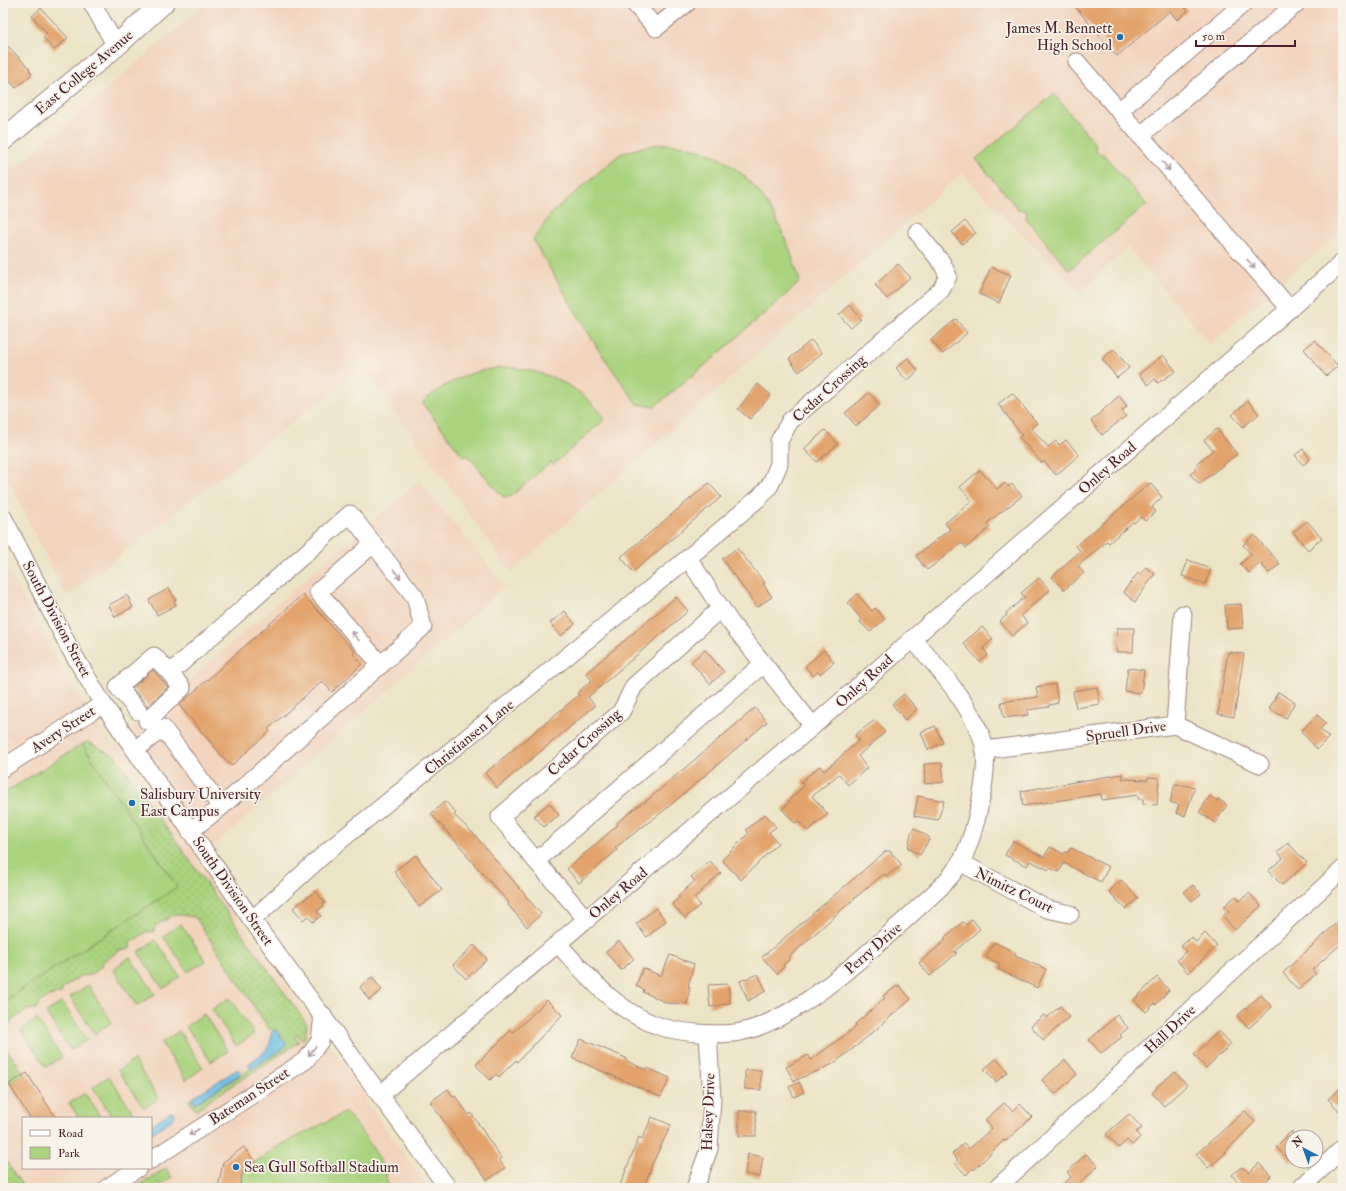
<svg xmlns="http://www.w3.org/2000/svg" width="1346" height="1191" viewBox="0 0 1346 1191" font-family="'IM FELL Double Pica',serif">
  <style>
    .built { fill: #f2d4be; fill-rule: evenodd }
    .grass { fill: url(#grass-dots); stroke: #7a7954 }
    .park { fill: #a9d37e; stroke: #7a7954 }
    .water { fill: #6bbfe7; stroke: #5a6f89 }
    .building { fill: #e3a36a }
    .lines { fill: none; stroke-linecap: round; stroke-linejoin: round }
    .minor-casing { stroke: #9b8278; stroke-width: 19 }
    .major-casing { stroke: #9b8278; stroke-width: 23 }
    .minor { stroke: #fff; stroke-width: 17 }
    .major { stroke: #fff; stroke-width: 21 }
    .oneway { stroke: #ae9aa0 }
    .poi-dot { fill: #1f6fb2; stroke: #f7f3e8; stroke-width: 1.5 }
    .labels { text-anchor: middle; stroke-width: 3.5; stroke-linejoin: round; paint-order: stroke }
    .poi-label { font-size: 15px; fill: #4a1f2b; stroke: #f7f3e8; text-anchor: start }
    .street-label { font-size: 15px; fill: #4a1f2b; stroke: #f7f3e8 }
  </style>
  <defs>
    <pattern id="grass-dots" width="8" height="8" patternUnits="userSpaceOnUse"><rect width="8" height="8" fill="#a9d37e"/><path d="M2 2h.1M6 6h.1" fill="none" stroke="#93b56d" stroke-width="1.8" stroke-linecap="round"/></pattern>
  </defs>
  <rect width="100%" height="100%" fill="#f7f3e8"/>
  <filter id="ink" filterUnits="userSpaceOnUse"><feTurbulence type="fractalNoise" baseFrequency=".025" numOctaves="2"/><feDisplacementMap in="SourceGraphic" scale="8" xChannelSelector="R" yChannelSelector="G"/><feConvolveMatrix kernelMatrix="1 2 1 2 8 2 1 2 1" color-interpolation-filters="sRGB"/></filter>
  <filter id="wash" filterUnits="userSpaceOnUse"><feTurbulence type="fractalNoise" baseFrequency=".012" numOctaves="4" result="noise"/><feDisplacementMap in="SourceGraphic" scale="16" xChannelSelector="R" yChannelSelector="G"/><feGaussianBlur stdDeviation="0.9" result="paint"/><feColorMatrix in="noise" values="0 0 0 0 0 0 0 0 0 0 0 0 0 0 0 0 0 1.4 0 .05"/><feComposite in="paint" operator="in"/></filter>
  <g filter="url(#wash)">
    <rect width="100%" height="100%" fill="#ece4c6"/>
    <g class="built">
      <path d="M206,3h1137v227l-133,114 -82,-97 -48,46 -118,-120 -451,399 -148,-204 -297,229 -63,-127v-297l23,-14z"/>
      <path d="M419,481l86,105 -308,275 169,235v6l63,86h-426v-626l68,123 42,61zM23,1118h128v50h-128z"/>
    </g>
    <g class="grass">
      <path d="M88,742l27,14 192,268 -2,14 -3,2 -4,-6 -3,1 4,7 -104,68 -6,-10 3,-1 2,4h2l89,-56 -9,-17 -7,-1 -74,-112 -20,-3 -20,12 -1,6h-8l-16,11v5l-10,2 -18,12 -1,5 -11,8 -9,1 -18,12 -2,6c-9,0 -22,6 -25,15l-9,1 -18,12 -5,23 20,29 -14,9 -7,-6v-75l174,-115 -95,-143z"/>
      <path d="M3,1157l21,31h-21z"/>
      <path d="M166,1168l6,9 -15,11h-22z"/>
    </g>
    <g class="park">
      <path d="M1054,94l42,51 -1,7 8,2 44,51 -78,65 -43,-52 1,-7 -9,-2 -42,-50z"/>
      <path d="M660,144c83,0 120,66 140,138l-84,74 -62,51 -17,-3 -39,-55 -65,-109 18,-26 10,-9 59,-51 23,-7z"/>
      <path d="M508,367c39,4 74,19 97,52l-52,46 -2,-3 -41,35h-7l-36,-42 -3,2 -42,-54c25,-23 53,-34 86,-36z"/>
      <path d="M82,744l95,143 -174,115v-208z"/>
      <path d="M181,924l25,37 -18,11 -25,-36z"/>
      <path d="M156,940l24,37 -17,12 -25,-37z"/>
      <path d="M130,957l25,37 -18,12 -24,-37z"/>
      <path d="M88,985l24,37 -17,12 -25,-37z"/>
      <path d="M229,998l25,36 -18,12 -24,-37z"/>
      <path d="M62,1002l25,38 -17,10 -24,-37z"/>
      <path d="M204,1014l24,37 -17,11 -25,-36z"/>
      <path d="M37,1019l25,38 -16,10 -25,-37z"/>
      <path d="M179,1031l24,37 -17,12 -25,-37z"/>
      <path d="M134,1060l25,38 -15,10 -26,-38z"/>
      <path d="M109,1076l25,38 -6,4h-15l-20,-31z"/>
      <path d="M85,1093l16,25h-22l-10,-15z"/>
      <path d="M346,1112c17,23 40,47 42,76h-149l4,-17 32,-23z"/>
    </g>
    <g class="water">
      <path d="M276,1029l10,14 -1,4 -34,22 -3,-5c13,-9 24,-14 23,-31z"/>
      <path d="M238,1069l3,3 -2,3 -43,28 -4,-2 1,-4z"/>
      <path d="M170,1112l5,1 -1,5 -23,16v-9z"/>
    </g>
    <g id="blocks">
      <g class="building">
        <path d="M1072,3h109l7,8 -11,9 -7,-9 -53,45z"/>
        <path d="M41,8l27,30 -14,12 -11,-13 4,-3 -15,-18z"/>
        <path d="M3,41l27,28 -1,1 3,4 -16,14 -13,-14z"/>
        <path d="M965,221l11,12 -14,11 -10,-12z"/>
        <path d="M898,264l12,13 -23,22 -12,-14z"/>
        <path d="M991,267l20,8 -12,28 -20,-9z"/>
        <path d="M850,305l11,14 -10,9 -12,-13z"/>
        <path d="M956,319l11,14 -24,21 -12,-14z"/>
        <path d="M811,340l11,13 -23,19 -10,-13z"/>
        <path d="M1315,340l23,26 -12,10 -22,-27z"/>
        <path d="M1114,349l15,19 -12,10 -15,-19z"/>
        <path d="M1163,355l13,16 -18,12 -3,-4 -7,6 -9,-11z"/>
        <path d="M908,358l10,13 -11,10 -11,-13z"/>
        <path d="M758,384l13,11 -21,24 -12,-10z"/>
        <path d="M869,393l11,12 -24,21 -11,-13z"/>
        <path d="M1012,393l25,30 -6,5 17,19 8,-6 3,4 7,-5 13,15 -23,20 -12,-14 -2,2 -23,-26 3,-2 -24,-31z"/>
        <path d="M1119,396l8,10 -5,5 4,5 -24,19 -11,-14z"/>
        <path d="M1248,401l11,13 -16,13 -11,-12z"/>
        <path d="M1217,429l20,25 -38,30 -9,-10 6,-4 -2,-2 4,-3 -1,-2 16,-13 -9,-10z"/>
        <path d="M825,430l13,14 -21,18 -13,-13z"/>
        <path d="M1303,449l7,10 -7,6 -8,-10z"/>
        <path d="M980,470l17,19 8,-6 3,4 4,-3 10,12 -35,27 3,4 -24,21 -4,-5 -35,27 -11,-14 34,-27 -5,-6 27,-22 -12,-14z"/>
        <path d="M709,483l12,14 -88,75 -12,-15z"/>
        <path d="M1150,483l12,14 -10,10 4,5 -11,9 -4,-4 -7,6 -1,-1 -24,21 -2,-2 -29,25 6,7 -20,17 -12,-13 28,-26 -4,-5z"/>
        <path d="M1307,521l15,17 -14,12 -15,-18z"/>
        <path d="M1254,535l26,29 -11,9 -9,-10 -11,10 -9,-9 11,-10 -8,-9z"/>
        <path d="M737,548l28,35 -2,1 9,13 -15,10 -35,-48z"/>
        <path d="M1188,560l23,8 -6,16 -23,-8z"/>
        <path d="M1146,567l9,7 -20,28 -12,-10 15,-19 2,1z"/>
        <path d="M1039,578l11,12 -29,25 6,8 -15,13 -12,-15 7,-6 -1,-2 19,-16 -4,-4z"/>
        <path d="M169,588l7,12 -2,1 2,4 -19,10 -8,-15z"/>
        <path d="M303,594l52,58 -2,2 9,10 -30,28 -10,-11 -54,48 2,2 -39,35 -52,-61z"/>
        <path d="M857,594l15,17 3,-3 10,11 -15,13 -10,-10 2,-2 -14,-17z"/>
        <path d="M127,595l6,12 -18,10 -6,-12z"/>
        <path d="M676,597l12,14 -100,86 7,9 -98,82 -12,-15 94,-78 -2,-2 15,-13 -6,-7z"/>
        <path d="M1241,604l2,24 -16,1 -2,-24z"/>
        <path d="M565,611l10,13 -14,12 -11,-13z"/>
        <path d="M982,627l11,12 -10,9 5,7 -8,7 -17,-19z"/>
        <path d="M1117,628h17l-1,24h-17z"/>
        <path d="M705,650l19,22 -14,12 -19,-22z"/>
        <path d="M824,650l10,12 -14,12 -2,-2 -5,4 -8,-10z"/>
        <path d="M1228,652l16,2 -10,63 -16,-3z"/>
        <path d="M1128,668l16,2 -3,23 -16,-2z"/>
        <path d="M153,670l15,17 -20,19 -16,-18z"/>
        <path d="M1055,684l3,19 -9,2v2l-22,3 1,5 -24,3 -3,-16 37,-5 -2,-10z"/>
        <path d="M1097,687l3,17 -24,4 -3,-17z"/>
        <path d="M1278,692l17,10 -9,16 -17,-9z"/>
        <path d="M904,694l13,15 -12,11 -13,-16z"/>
        <path d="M755,708l12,14 -101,87 -51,39 2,2 -38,33 -12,-14 51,-44 -1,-2 26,-21 1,1z"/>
        <path d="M1317,715l9,8 -6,6 9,8 -12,12 -16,-18z"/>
        <path d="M875,720l10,12 -27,24 9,12 -19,17 -9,-11 -27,22 16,18 -20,17 -10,-10 -3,2 -13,-14 8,-7 -2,-1 16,-15 -3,-4 19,-16 4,5 13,-11 22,-20 -4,-5z"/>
        <path d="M935,726l8,17 -15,7 -7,-18z"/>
        <path d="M942,763l2,19 -19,2 -1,-20z"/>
        <path d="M1122,774l1,5 25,1v-3l11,1 -2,27 -14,-1v-5h-5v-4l-36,5 -1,-6 -78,12 -2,-15z"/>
        <path d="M1175,784l20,3 -10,29 -9,-3 3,-8 -9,-3z"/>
        <path d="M918,796l26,5 -6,19 -24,-4z"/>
        <path d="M1210,796l7,5 1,-2 9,6 -12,18 -16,-11z"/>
        <path d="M445,801l11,12 -2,2 19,18 68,81 -14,13 -19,-22 1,-2 -43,-48 1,-1 -36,-40z"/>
        <path d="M549,803l10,12 -15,12 -10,-11z"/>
        <path d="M765,814l11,13 -7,5 9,11 -37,37 -19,-20 27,-27 -3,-3z"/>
        <path d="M914,828l16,10 -10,17 -12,-7 3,-15z"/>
        <path d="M1013,841l31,16 6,-10 14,7 1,-2 2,1 4,-5 38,19 -8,15 -37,-19 -5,9 -9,-4 -1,2 -19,-9 -3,5 -22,-11z"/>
        <path d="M1288,843l19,20 -25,22 -14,-14 15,-13 -5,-6z"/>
        <path d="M886,851h4l12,14 -16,11 -2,-2 -28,23 -67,60 1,2 -7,6 1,2 -7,7 -15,-17z"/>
        <path d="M416,855l26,35 -23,17 -25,-36z"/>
        <path d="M710,861l11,12 -27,25 6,7 -15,13 -13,-14 8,-7 -2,-1 17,-15 -4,-4z"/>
        <path d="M1121,880l17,18 -12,11 -17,-17z"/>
        <path d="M1193,885l8,9 -9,7 -8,-9z"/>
        <path d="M316,891l9,12 -3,1 2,2 -7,5 4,5 -8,6 -5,-6 -5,4 -10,-12z"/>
        <path d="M1249,893l12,13 -26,24 -12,-14 6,-5 -5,-5 12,-10 4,5z"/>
        <path d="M656,908l10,13 -19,16 -11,-13z"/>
        <path d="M1343,917v25l-31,28 4,4 -18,16 -15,-17z"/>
        <path d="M972,919l8,10 -26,23 3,1 -27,23 -11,-13 27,-23 -2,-2 19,-16 3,3z"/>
        <path d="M1205,933l12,13 -29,27 -11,-13 9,-9 -5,-5 11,-9 4,5z"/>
        <path d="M619,941l15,18 -13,11 -15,-18z"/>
        <path d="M994,942l22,11 -1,3 31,13 -9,19 -39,-19 2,-5 -14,-7z"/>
        <path d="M474,945l13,14 -21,20 -13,-14z"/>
        <path d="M670,955l24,9 -6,23h2l-3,17 -20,-1 -24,-11 1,-2 -8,-4 7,-18 18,8z"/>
        <path d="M758,974l8,17 -18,10 -8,-20z"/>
        <path d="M372,977l10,13 -13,10 -9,-13z"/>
        <path d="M1157,977l12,13 -13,15 -1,-2 -9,9 -12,-12z"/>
        <path d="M728,984l2,19 -20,4 -2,-22z"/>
        <path d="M899,985l12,14 -51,44 -27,21 -39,17 -8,-14 22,-12 3,5 46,-34 -2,-2 30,-26 -2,-2z"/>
        <path d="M1261,995l11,12 -23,21 -12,-12z"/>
        <path d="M547,1000l15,15 -45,47 -1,-2 -17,17 -3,-3 -6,6 -14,-15 35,-35 2,3z"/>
        <path d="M1060,1006l9,11 -26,23 -12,-14 13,-11 3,3z"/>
        <path d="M1117,1015l11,13 -8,7 2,2 -21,16 -12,-13z"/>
        <path d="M1219,1031l12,13 -25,24 -12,-13z"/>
        <path d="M581,1039l45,19 -1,2 21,10 1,-2 23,10 -9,19 -89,-39z"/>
        <path d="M996,1059l12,13 -12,10 -12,-13z"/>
        <path d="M1065,1060l12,14 -22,20 -13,-14z"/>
        <path d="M745,1070h16v20l-16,-1z"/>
        <path d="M1175,1072l12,13 -23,21 -12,-13 5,-5 -1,-1z"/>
        <path d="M27,1073l29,45h-26l-21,-34z"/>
        <path d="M799,1082l5,10 -10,5 -5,-10z"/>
        <path d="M1343,1086v29l-15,-16z"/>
        <path d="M448,1089l5,8 2,-1 14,19 2,-2 30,45 -2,2 6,8 -18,12 -57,-78z"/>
        <path d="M1004,1103l9,8 7,-7 12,13 -26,24 -2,-1 -30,30 -1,-2 -7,7 -11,-12 3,-3 -6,-6 12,-11 5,6 23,-21 -7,-8z"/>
        <rect x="739" y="1111" width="17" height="25"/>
        <path d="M1245,1111l10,11 -30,30 1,1 -18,15 -12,-14z"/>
        <path d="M1129,1114l13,14 -6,4 4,5 -8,8 -5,-5 -8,8 -13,-14z"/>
        <path d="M652,1117l19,8 -21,44h1l-8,19h-24l20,-51 3,2z"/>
        <path d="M1292,1131v32l-16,-16z"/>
        <path d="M244,1147l11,16 -12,8 -4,17h-21l5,-26z"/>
        <path d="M748,1154l15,3 -3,20 -15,-3z"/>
        <path d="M1086,1154l12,12 -23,22h-16l12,-11 -4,-5z"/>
        <path d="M1259,1163l12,13 -7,7 4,5h-35l6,-5 -7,-8 8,-7h4l5,5z"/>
      </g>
    </g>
  </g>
  <g filter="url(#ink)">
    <use href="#blocks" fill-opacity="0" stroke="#9b8278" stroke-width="1"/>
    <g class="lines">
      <g class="minor-casing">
        <g id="minor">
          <path d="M92,3l24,43"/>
          <path d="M634,3l22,25 31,-25"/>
          <path d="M1077,62l213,247"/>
          <path d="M1119,111l125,-108"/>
          <path d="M1140,136l157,-133"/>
          <path d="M3,517l66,130 34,57 149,216 196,268"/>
          <path d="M373,544l-55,48 63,73"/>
          <path d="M721,608l-87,78 -13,26 -121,105 36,44 227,-197"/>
          <path d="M138,711l-20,-24 36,-31 16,17"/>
          <path d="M147,721l35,-33 -12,-15 180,-159 65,83 8,30 -202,180 -31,24"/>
          <path d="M1175,725l8,-111"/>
          <path d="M813,726l-83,-104 -42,-64 73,-62 9,-11 9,-21v-23l11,-20 151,-131 7,-14 -6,-13 -25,-31"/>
          <path d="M135,750l28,-22 58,79"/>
          <path d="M985,750l190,-25 85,39"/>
          <path d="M3,768l100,-64"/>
          <path d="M536,861l51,59"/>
          <path d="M960,862l87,47 23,5"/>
          <path d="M252,920l78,-71 358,-291"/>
          <path d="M558,944c30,32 60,70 104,83 20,6 57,9 78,5 56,-11 126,-77 168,-115 18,-17 39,-33 52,-54 14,-23 28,-85 25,-112 -5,-35 -49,-87 -73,-112"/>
          <path d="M380,1095l433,-369 530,-464"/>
          <path d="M151,1160l155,-100 14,-19 3,-26"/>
          <path d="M107,1188l31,-20"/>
          <path d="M695,1188l14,-39 3,-50 -4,-65"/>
          <path d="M997,1188l346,-319"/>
          <path d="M1301,1188l42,-40"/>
        </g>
      </g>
      <g class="major-casing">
        <path id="major" d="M3,140l113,-94 47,-43"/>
      </g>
      <use href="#minor" class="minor"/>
      <use href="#major" class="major"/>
    </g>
    <defs><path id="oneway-shaft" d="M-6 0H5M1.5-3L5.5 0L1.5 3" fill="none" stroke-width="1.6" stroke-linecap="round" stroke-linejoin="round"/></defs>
    <g class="oneway">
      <use href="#oneway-shaft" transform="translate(1166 166) rotate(49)"/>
      <use href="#oneway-shaft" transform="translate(1251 264) rotate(49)"/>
      <use href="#oneway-shaft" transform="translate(397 574) rotate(52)"/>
      <use href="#oneway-shaft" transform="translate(355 636) rotate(-131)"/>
      <use href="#oneway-shaft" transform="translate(312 1051) rotate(128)"/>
      <use href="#oneway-shaft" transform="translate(194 1132) rotate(147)"/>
    </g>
  </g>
  <g class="poi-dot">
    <circle cx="1120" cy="37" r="4"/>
    <circle cx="132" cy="803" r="4"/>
    <circle cx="236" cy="1167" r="4"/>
  </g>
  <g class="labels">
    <g class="poi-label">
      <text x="1112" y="33" text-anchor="end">James M. Bennett<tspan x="1112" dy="17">High School</tspan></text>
      <text x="140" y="799">Salisbury University<tspan x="140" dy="17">East Campus</tspan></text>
      <text x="244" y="1172">Sea Gull Softball Stadium</text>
    </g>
    <g class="street-label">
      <text transform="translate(84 72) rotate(-40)" y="5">East College Avenue</text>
      <text transform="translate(829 388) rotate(-42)" y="5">Cedar Crossing</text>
      <text transform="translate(1107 468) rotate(-41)" y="5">Onley Road</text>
      <text transform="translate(57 619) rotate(62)" y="5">South Division Street</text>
      <text transform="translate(864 681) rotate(-42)" y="5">Onley Road</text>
      <text transform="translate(63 729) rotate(-33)" y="5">Avery Street</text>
      <text transform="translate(1126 731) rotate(-8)" y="5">Spruell Drive</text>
      <text transform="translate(469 737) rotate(-39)" y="5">Christiansen Lane</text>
      <text transform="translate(584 742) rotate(-42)" y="5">Cedar Crossing</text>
      <text transform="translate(1014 890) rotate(26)" y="5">Nimitz Court</text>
      <text transform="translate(233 891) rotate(55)" y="5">South Division Street</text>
      <text transform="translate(618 893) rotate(-40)" y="5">Onley Road</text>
      <text transform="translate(873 948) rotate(-41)" y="5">Perry Drive</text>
      <text transform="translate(1170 1029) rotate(-43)" y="5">Hall Drive</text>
      <text transform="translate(249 1096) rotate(-33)" y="5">Bateman Street</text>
      <text transform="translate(708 1112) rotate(-88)" y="5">Halsey Drive</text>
    </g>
  </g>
  <rect width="1346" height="1191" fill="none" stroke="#f7f3e8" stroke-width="16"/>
  <rect x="22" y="1117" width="130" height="52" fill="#f7f3e8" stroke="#b29e9c"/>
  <rect x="30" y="1130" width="20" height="6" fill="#ffffff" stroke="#b29e9c"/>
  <text x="58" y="1137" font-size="12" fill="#4a1f2b">Road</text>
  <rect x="30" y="1147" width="20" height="12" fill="#a9d37e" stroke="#b29e9c"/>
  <text x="58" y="1157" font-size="12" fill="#4a1f2b">Park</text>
  <g transform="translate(1304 1149) rotate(319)"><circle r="19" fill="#f7f3e8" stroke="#b29e9c"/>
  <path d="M0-3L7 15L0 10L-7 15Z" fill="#1f6fb2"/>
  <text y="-6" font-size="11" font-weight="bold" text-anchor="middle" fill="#4a1f2b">N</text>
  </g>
  <path d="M1196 40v6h99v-6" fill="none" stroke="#4a1f2b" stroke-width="2"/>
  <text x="1202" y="40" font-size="12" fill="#4a1f2b" stroke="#f7f3e8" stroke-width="3" paint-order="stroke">50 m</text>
</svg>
